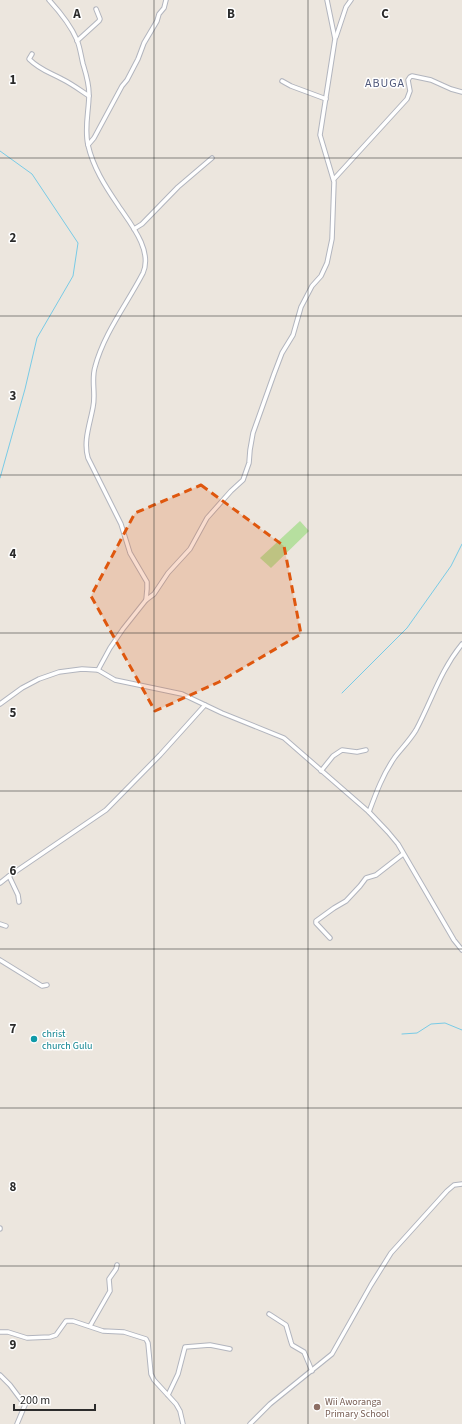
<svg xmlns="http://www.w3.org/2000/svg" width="462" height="1424" viewBox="0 0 462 1424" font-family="'Source Sans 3',sans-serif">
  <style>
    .green { fill: #b6df9f }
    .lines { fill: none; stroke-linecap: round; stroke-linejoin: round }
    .stream { stroke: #79cbe6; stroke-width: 1 }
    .minor-casing { stroke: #b2b5be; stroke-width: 5.5 }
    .minor { stroke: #fff; stroke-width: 3.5 }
    .marked { fill: #df570e; fill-opacity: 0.2; stroke: #df570e; stroke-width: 3; stroke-dasharray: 8 5; stroke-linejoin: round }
    .grid { fill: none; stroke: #2b2b2b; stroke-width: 1; stroke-opacity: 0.55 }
    .culture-dot { fill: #0f9aa8; stroke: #fff; stroke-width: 1.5 }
    .education-dot { fill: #8d6e63; stroke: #fff; stroke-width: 1.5 }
    .labels { text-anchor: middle; stroke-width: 3; stroke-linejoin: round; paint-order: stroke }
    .culture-label { font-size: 10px; fill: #0d838f; stroke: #fff; text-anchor: start }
    .education-label { font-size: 10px; fill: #785e54; stroke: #fff; text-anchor: start }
    .quarter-label { font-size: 12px; letter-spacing: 1px; fill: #4e5779; stroke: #fff }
    .grid-label { font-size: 13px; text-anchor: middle; font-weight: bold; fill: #2b2b2b; stroke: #fff; stroke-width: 3; stroke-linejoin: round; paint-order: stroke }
  </style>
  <rect width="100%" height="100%" fill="#ece6de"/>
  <path class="green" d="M300,521l9,10 -38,37 -11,-10z"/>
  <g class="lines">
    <g class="stream">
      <path d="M0,151l32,23 46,69 -5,33 -36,62 -12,51 -25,89"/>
      <path d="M342,693l65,-65 44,-62 11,-22"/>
      <path d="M402,1034l15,-1 14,-9 14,-1 17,7"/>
    </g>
    <g class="minor-casing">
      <g id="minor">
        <path d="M49,0c11,12 22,26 28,40 3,7 4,16 6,24 3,10 6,19 6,30 0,17 -5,34 -1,51 5,22 17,41 30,60 12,18 35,45 25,68 -16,31 -39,60 -48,94 -4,13 1,27 -2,40 -3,17 -10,34 -5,51l33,66 9,29 17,29v7l-1,11 -23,29 -13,19 -12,22"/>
        <path d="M336,37l10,-30 5,-7"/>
        <path d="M77,41l22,-20 1,-2 -4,-10"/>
        <path d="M32,54l-3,5c11,11 20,13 33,20 10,5 18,11 27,17"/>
        <path d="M282,81l9,5 35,13"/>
        <path d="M88,145l6,-7 28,-52 5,-6 11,-21 6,-16 13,-22 2,-7 5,-6 2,-8"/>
        <path d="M334,179l73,-80 3,-8 -2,-11 2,-3 2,-1 19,4 20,9 11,3"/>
        <path d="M134,229l8,-5 36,-37 34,-29"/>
        <path d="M146,600l8,-6 14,-21 22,-24 17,-31 24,-27 12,-11 6,-17 1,-13 3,-17 21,-59 8,-21 11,-18 8,-28 11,-21 9,-10 6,-13 5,-24 2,-57 -14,-47 15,-96 -8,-39"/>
        <path d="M0,704l22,-16 17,-9 20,-7 23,-3 16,1 17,10 67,14 40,19 62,25 85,74 19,20 10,12 56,96 8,10"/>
        <path d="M321,771l12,-15 9,-6 15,2 9,-2"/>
        <path d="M369,812c7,-19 14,-38 26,-55 7,-9 15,-17 21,-27 16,-30 24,-59 46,-86"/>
        <path d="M9,876l9,19 1,7"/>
        <path d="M0,883l9,-7 97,-66 54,-55 45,-50"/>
        <path d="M0,924l6,2"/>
        <path d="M330,938l-14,-15v-2l18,-13 12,-7 14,-15 6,-8 10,-3 27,-21"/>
        <path d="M0,960l42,26 5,-1"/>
        <path d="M0,1228v1"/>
        <path d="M269,1314l17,11 5,17 1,3 12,7 8,19"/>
        <path d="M90,1326l20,-35 -1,-12 7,-10 1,-4"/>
        <path d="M0,1332h8l19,6 23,-1 6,-2 10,-14h7l30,10 21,1 22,7 2,4 3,31 3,6 22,24 4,7 3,13"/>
        <path d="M0,1375l10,10 15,20 -8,19"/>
        <path d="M168,1395l10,-21 7,-27 25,-2 20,4"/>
        <path d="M250,1424l20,-20 62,-50 39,-69 20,-32 56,-62 7,-6 8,-1"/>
      </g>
    </g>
    <use href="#minor" class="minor"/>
  </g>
  <path class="marked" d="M201,485l83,61 17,88 -82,48 -64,29 -64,-115 44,-83z"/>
  <path class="grid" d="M154,0v1424M308,0v1424M0,158h462M0,316h462M0,475h462M0,633h462M0,791h462M0,949h462M0,1108h462M0,1266h462"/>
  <circle class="culture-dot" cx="34" cy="1039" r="4"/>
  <circle class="education-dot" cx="317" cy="1407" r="4"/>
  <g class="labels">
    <g class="culture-label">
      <text x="42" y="1037">christ<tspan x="42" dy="12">church Gulu</tspan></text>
    </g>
    <g class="education-label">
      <text x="325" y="1405">Wii Aworanga<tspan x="325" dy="12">Primary School</tspan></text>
    </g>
    <g class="quarter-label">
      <text x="385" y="87">ABUGA</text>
    </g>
  </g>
  <g class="grid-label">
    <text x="77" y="18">A</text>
    <text x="231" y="18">B</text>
    <text x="385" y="18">C</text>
    <text x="13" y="84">1</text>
    <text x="13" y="242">2</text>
    <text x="13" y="400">3</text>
    <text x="13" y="558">4</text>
    <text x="13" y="717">5</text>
    <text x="13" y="875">6</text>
    <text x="13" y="1033">7</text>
    <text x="13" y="1191">8</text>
    <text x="13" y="1349">9</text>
  </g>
  <path d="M14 1404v6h81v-6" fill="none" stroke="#2b2b2b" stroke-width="2"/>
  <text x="20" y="1404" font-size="12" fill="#2b2b2b" stroke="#ffffff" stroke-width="3" paint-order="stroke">200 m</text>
</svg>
